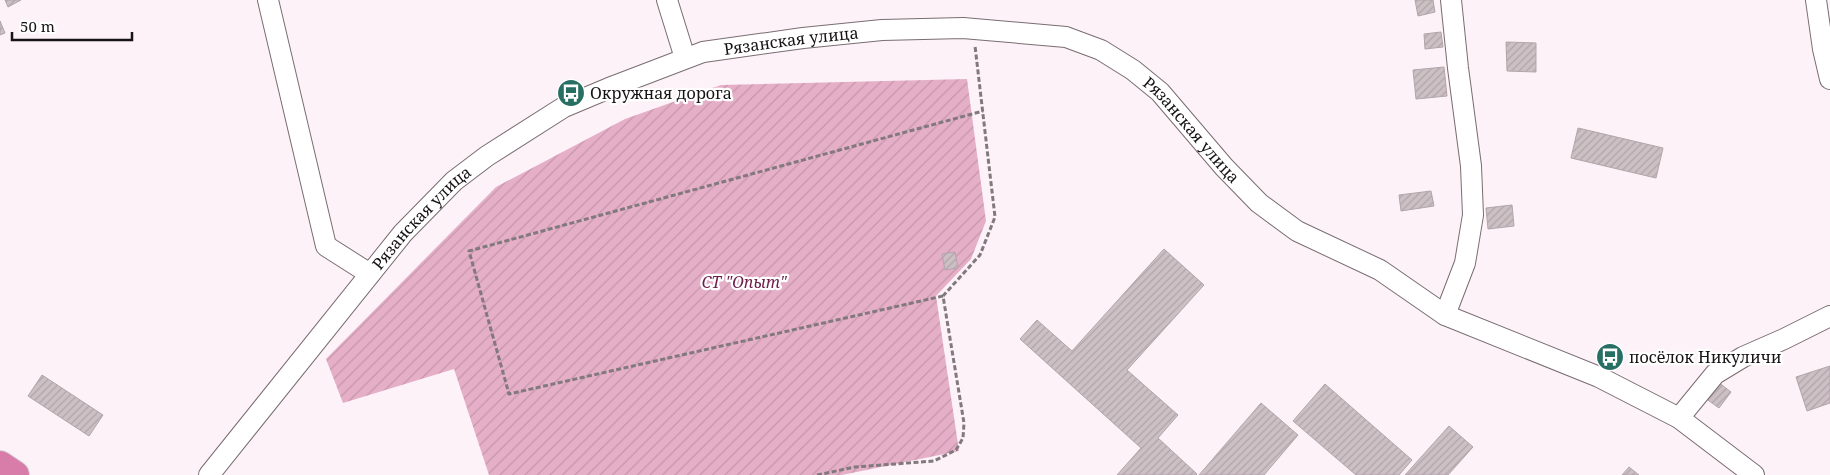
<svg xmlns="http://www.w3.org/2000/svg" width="1830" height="475" viewBox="0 0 1830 475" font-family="'Noto Serif',serif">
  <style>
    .garden { fill: url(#garden-furrows) }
    .building { fill: url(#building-hatch); stroke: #b2a5aa }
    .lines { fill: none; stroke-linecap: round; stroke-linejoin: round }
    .minor-casing { stroke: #796d72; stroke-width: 22 }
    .highway-casing { stroke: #d5d5d5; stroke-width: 30 }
    .path { stroke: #81797d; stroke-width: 3; stroke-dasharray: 5 2.5; stroke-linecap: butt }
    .minor { stroke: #fff; stroke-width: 20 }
    .highway { stroke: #d87daa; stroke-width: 28 }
    .labels { text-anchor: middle; stroke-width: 4.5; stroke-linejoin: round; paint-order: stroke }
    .street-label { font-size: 16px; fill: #171315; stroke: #fff }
    .poi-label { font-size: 16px; fill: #171315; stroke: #fff; text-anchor: start }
    .park-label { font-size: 16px; font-style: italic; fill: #6d1e4a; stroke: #fff }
  </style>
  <defs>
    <pattern id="garden-furrows" width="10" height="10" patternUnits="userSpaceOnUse" patternTransform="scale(1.25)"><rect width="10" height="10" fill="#e6afc8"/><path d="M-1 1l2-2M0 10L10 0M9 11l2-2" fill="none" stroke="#c596ab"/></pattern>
    <pattern id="building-hatch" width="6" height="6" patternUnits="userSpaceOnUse" patternTransform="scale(1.25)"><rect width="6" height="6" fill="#cdc0c5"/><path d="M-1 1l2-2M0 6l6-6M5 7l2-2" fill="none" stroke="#afa4a8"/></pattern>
  </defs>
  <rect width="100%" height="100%" fill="#fdf2f7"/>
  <path class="garden" d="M967,79l19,142 -15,38 -35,37 23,155 -117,24h-353l-35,-106 -111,34 -17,-44 170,-172 129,-68 96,-34z"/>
  <g class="building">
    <path d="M5,0h16l-13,7z"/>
    <path d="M1415,0h18l2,12 -17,4z"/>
    <path d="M0,21l5,12 -5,2z"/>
    <path d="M1441,32l2,15 -18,2 -1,-15z"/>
    <path d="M1506,42l30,1v29l-29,-1z"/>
    <path d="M1444,67l3,29 -31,3 -3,-29z"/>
    <path d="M1578,128l85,20 -7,30 -85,-20z"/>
    <path d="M1431,191l3,15 -33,5 -2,-16z"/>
    <path d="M1512,205l2,21 -26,3 -2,-21z"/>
    <path d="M1164,249l40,36 -77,85 51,45 -20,23 39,36 -1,1h-79l24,-27 -121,-109 17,-19 35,31z"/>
    <path d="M955,252l3,16 -13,2 -3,-16z"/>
    <path d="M1830,366v37l-23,8 -11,-34z"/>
    <path d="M42,375l61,40 -14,21 -61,-40z"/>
    <path d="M1718,382l13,10 -12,16 -14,-10z"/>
    <path d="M1325,384l87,76 -13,15h-43l-63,-54z"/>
    <path d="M1261,403l37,32 -34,40h-65z"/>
    <path d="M1449,426l24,21 -25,28h-43z"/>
    <path d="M1629,467l10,8h-17z"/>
  </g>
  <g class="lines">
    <g class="minor-casing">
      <g id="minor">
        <path d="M268,0l58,246 44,28"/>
        <path d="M667,0l18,58"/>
        <path d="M1816,0l7,49 7,30"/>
        <path d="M1445,315l20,-52 8,-48 -2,-49 -13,-98 -7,-68"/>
        <path d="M1679,418l36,-44 28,-17 41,-18 46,-23"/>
        <path id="s1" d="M209,475l194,-242 51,-52 33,-25 77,-49 50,-21 89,-34 100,-14 79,-8 81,-2 103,9 35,13 32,20 27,22 64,75 35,36 38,28 83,39 65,45 154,62 80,41 75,57"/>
      </g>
    </g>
    <g class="highway-casing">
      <path id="highway" d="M0,465l15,10"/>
    </g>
    <g class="path">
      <path d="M943,296l-434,98 -40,-143 514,-140"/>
      <path d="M817,475l38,-8 79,-6 22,-11 7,-12 1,-15 -21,-127 37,-41 15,-38 -20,-171"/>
    </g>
    <use href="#minor" class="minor"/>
    <use href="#highway" class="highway"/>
  </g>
  <defs>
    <g id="bus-disc" transform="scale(1.4375)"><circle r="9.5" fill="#276e63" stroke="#fff"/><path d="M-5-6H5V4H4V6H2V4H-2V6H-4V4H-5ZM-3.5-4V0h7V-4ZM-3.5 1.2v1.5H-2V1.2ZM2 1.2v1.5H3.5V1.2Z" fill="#fff"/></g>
  </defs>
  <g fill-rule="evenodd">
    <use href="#bus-disc" x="571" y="93"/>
    <use href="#bus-disc" x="1610" y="357"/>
  </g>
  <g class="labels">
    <g class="street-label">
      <text dy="6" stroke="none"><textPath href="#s1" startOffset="754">Рязанская улица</textPath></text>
      <text dy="6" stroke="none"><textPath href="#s1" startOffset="1189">Рязанская улица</textPath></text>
      <text dy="6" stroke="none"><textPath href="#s1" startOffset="334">Рязанская улица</textPath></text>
    </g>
    <g class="poi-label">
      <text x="590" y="99">Окружная дорога</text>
      <text x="1629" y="363">посёлок Никуличи</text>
    </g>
    <g class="park-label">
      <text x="744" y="288">СТ "Опыт"</text>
    </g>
  </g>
  <path d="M12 32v8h120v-8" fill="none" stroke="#171315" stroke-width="2.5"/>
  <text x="20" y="32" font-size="15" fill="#171315" stroke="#ffffff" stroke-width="4" paint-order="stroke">50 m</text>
</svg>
